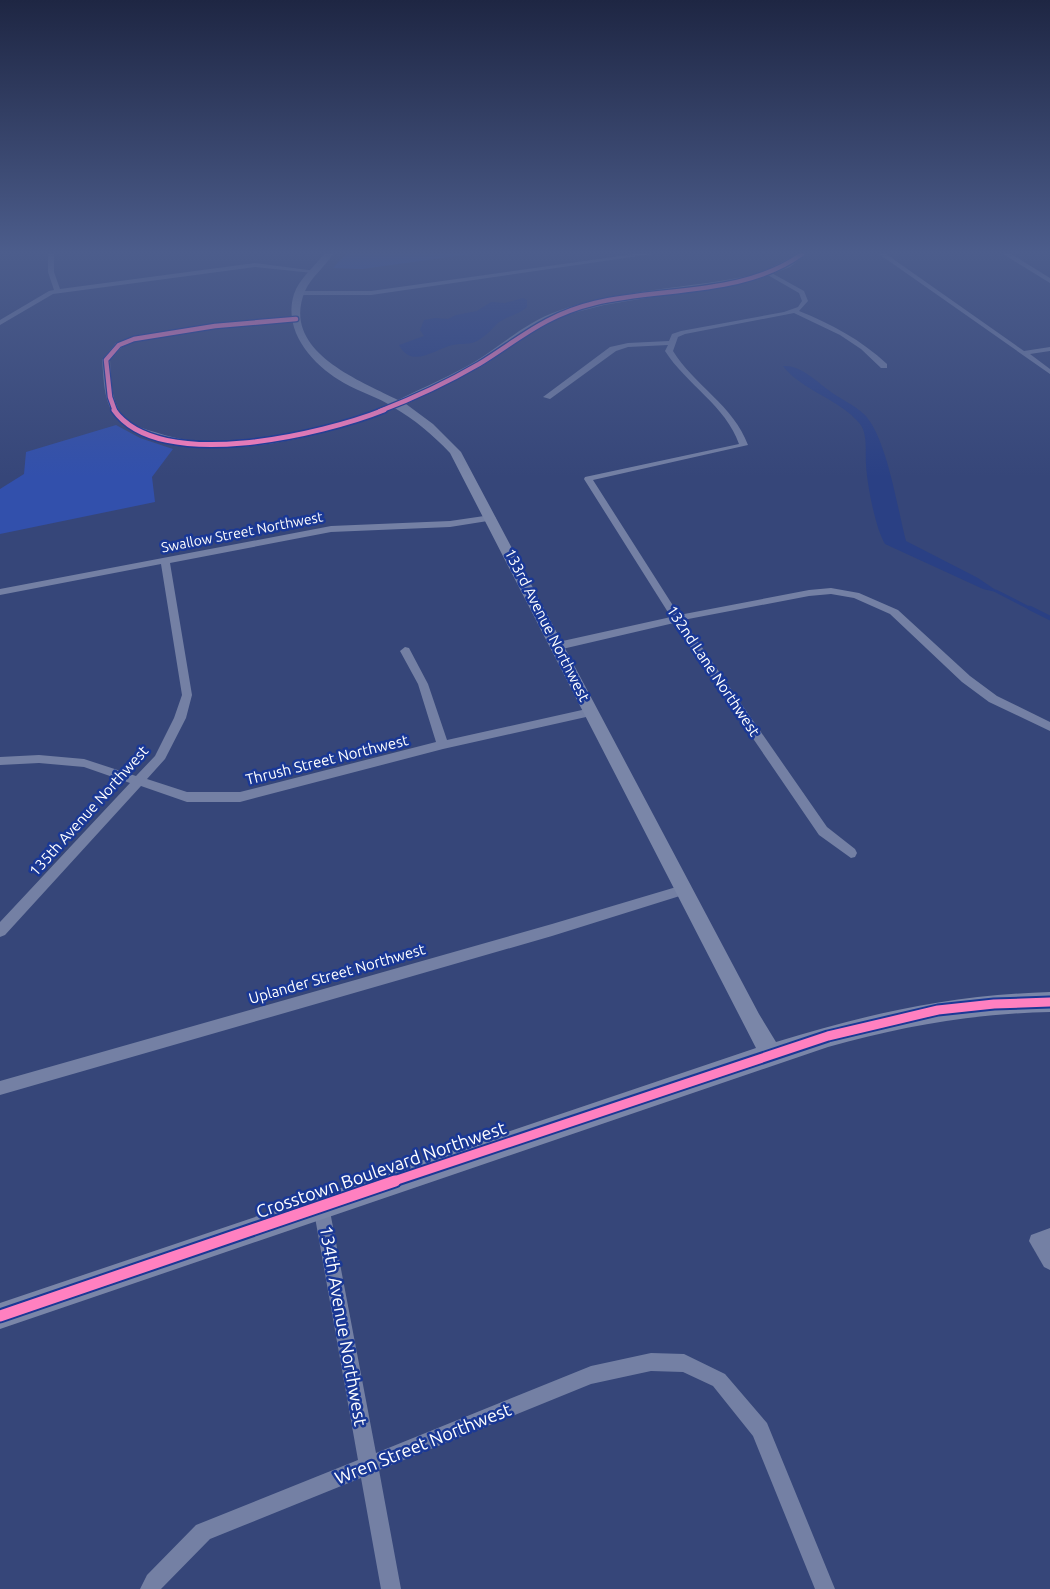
<svg xmlns="http://www.w3.org/2000/svg" width="1050" height="1589" viewBox="0 0 1050 1589" font-family="Ubuntu,sans-serif">
  <style>
    .green { fill: #3250ac }
    .water { fill: #2a4084 }
    .lines { fill: none; stroke-linecap: round; stroke-linejoin: round }
    .stream-far1 { stroke: #2a4084; stroke-width: 3 }
    .stream { stroke: #2a4084; stroke-width: 4.5 }
    .street { fill: #7480a4; fill-rule: evenodd }
    .secondary { fill: #7a86a8; fill-rule: evenodd }
    .cycleway-far3-casing { stroke: #1a3895; stroke-width: 7 }
    .cycleway-far2-casing { stroke: #1a3895; stroke-width: 8 }
    .cycleway-far1-casing { stroke: #1a3895; stroke-width: 13 }
    .cycleway-casing { stroke: #1a3895; stroke-width: 15 }
    .cycleway-far3 { stroke: #ff80c0; stroke-width: 4.5 }
    .cycleway-far2 { stroke: #ff80c0; stroke-width: 5 }
    .cycleway-far1 { stroke: #ff80c0; stroke-width: 9 }
    .cycleway { stroke: #ff80c0; stroke-width: 11 }
    .labels { text-anchor: middle; stroke-width: 5; stroke-linejoin: round; paint-order: stroke }
    .far-street-label { font-size: 14px; fill: #fff; stroke: #1a3895 }
    .street-label { font-size: 15px; fill: #fff; stroke: #1a3895 }
    .near-street-label { font-size: 18px; fill: #fff; stroke: #1a3895 }
  </style>
  <rect width="100%" height="100%" fill="#364679"/>
  <g class="green">
    <path d="M346,254h125l-109,15 -29,-1z"/>
    <path d="M116,425l24,13 33,11 -21,28 3,25 -155,32v-45l24,-15 2,-22z"/>
  </g>
  <g class="water">
    <path d="M523,298l4,2v7c-8,8 -21,9 -29,16 -7,7 -12,13 -21,18 -7,4 -16,2 -24,4 -17,3 -41,25 -54,0l25,-9 -4,-6 4,-10 11,-2 13,1 8,-4 21,-4 14,-9 14,1z"/>
    <path d="M783,366c17,-1 31,13 44,23 11,9 28,16 38,26 22,24 32,92 41,126l72,37 22,15 -17,-4 -98,-45c-10,-17 -18,-60 -19,-80 -1,-12 2,-30 -6,-40 -20,-25 -58,-33 -77,-58z"/>
  </g>
  <g class="lines">
    <path class="stream-far1" d="M996,591l37,19"/>
    <path class="stream" d="M1030,608l20,10"/>
    <g class="street">
      <path d="M48,254h6v18l6,17 195,-26 61,8 -3,2 -58,-6 -202,27 -53,31v-5l49,-29 5,-1 -6,-18z"/>
      <path d="M634,254h18l-281,41h-72l-3,-2 3,-2h72z"/>
      <path d="M879,254h7l138,97 26,-4v4l-20,3 20,15v5z"/>
      <path d="M1003,254h8l39,24v5z"/>
      <path d="M768,271l36,20 4,10 -9,10c33,13 62,29 88,53v4h-6l-20,-19 -21,-14 -46,-22 -109,21 -7,3 -5,14c21,34 61,55 75,94l-155,35 86,135 130,-25 22,-2 28,5 39,17 72,66 27,20 53,26v9l-61,-29 -27,-20 -72,-68 -36,-16 -23,-4 -22,2 -126,24 144,207 28,22 2,4 -2,4 -4,1 -32,-23 -145,-212 -116,27 -5,-4 5,-4 113,-25 -87,-138 1,-2 154,-33c-13,-38 -53,-60 -74,-93l3,-6 -40,2 -12,4 -66,48 -7,-2 67,-50 18,-4 41,-2 3,-7 9,-3 103,-19 14,-5 4,-6 -3,-8 -33,-19 -1,-1z"/>
      <path d="M296,317l2,1v2l-83,8 -79,13 -14,6 -12,13c1,18 1,39 11,54 8,11 24,15 37,19 77,25 164,-2 237,-31h6v4c-78,30 -167,57 -249,30 -13,-4 -28,-8 -36,-19 -13,-16 -12,-38 -14,-57l14,-17 18,-6 81,-13z"/>
      <path d="M491,515l5,3 -2,2 -44,7 -119,5 -161,31 22,132 -6,23 -21,41 -18,20 40,13h53l196,-50 -18,-58 -18,-33 5,-4 4,1 19,36 19,56 144,-32 4,1 2,3 -2,3 -152,34 -203,53h-53l-46,-16 -136,149 -5,2v-15l130,-139 -46,-16 -45,-4 -39,2v-8l39,-2 45,4 52,17 19,-20 19,-38 8,-23 -21,-131 -161,31v-6l331,-63 119,-5z"/>
      <path d="M683,885l5,1 2,4 -2,4 -5,1 -131,41 -552,159v-14l552,-157z"/>
      <path d="M321,1198l6,2 2,6 47,247 215,-87 60,-13 33,1 41,20 42,49 68,166h-20l-62,-153 -40,-50 -30,-14 -32,-1 -60,13 -212,86 22,119h-20l-20,-111 -151,61 -49,50h-21l7,-14 49,-50 162,-65 -45,-254 2,-6z"/>
      <path d="M1050,1228v42l-6,-3 -15,-26 2,-6z"/>
    </g>
    <path class="secondary" d="M324,254h9c-8,13 -22,23 -28,37 -25,60 54,89 93,109 26,-13 53,-24 78,-39 27,-17 52,-40 82,-50 62,-22 130,-22 194,-36 19,-4 37,-21 54,-21l-16,13 -31,12 -155,26 -39,10 -28,14 -55,37 -76,38 27,20 28,28 298,562 17,28c95,-29 174,-47 274,-50v20c-80,2 -146,14 -222,35l-828,282v-26l756,-255 -306,-595c-17,-18 -36,-34 -57,-46 -15,-10 -33,-15 -49,-24 -30,-17 -62,-51 -50,-89 5,-15 20,-27 30,-40z"/>
    <g class="cycleway-far3-casing">
      <g id="cycleway-far3">
        <path d="M115,411l-5,-14 -4,-37 13,-15 15,-6 81,-13 81,-7"/>
        <path d="M380,411c34,-13 68,-29 99,-47 42,-26 66,-49 116,-61 67,-16 149,-7 207,-49"/>
      </g>
    </g>
    <g class="cycleway-far2-casing">
      <path id="cycleway-far2" d="M114,410c45,64 210,24 270,0"/>
    </g>
    <g class="cycleway-far1-casing">
      <path id="cycleway-far1" d="M391,1182l437,-146 110,-26 56,-6 56,-2"/>
    </g>
    <g class="cycleway-casing">
      <path id="cycleway" d="M0,1316l395,-135"/>
    </g>
    <use href="#cycleway-far3" class="cycleway-far3"/>
    <use href="#cycleway-far2" class="cycleway-far2"/>
    <use href="#cycleway-far1" class="cycleway-far1"/>
    <use href="#cycleway" class="cycleway"/>
  </g>
  <linearGradient id="sky" x2="0" y2="1"><stop stop-color="#1e2643"/><stop offset="0.53" stop-color="#4c5d8c"/><stop offset="1" stop-color="#4c5d8c" stop-opacity="0"/></linearGradient>
  <rect width="1050" height="477" fill="url(#sky)"/>
  <g class="labels">
    <g class="far-street-label">
      <text transform="translate(242 532) rotate(-11)" y="5">Swallow Street Northwest</text>
    </g>
    <g class="street-label">
      <text transform="translate(547 625) rotate(63)" y="5">133rd Avenue Northwest</text>
      <text transform="translate(713 671) rotate(56)" y="5">132nd Lane Northwest</text>
      <text transform="translate(327 760) rotate(-14)" y="5">Thrush Street Northwest</text>
      <text transform="translate(89 811) rotate(-48)" y="5">135th Avenue Northwest</text>
      <text transform="translate(337 974) rotate(-16)" y="5">Uplander Street Northwest</text>
    </g>
    <g class="near-street-label">
      <text transform="translate(381 1170) rotate(-19)" y="6">Crosstown Boulevard Northwest</text>
      <text transform="translate(343 1326) rotate(80)" y="6">134th Avenue Northwest</text>
      <text transform="translate(423 1444) rotate(-22)" y="6">Wren Street Northwest</text>
    </g>
  </g>
</svg>
